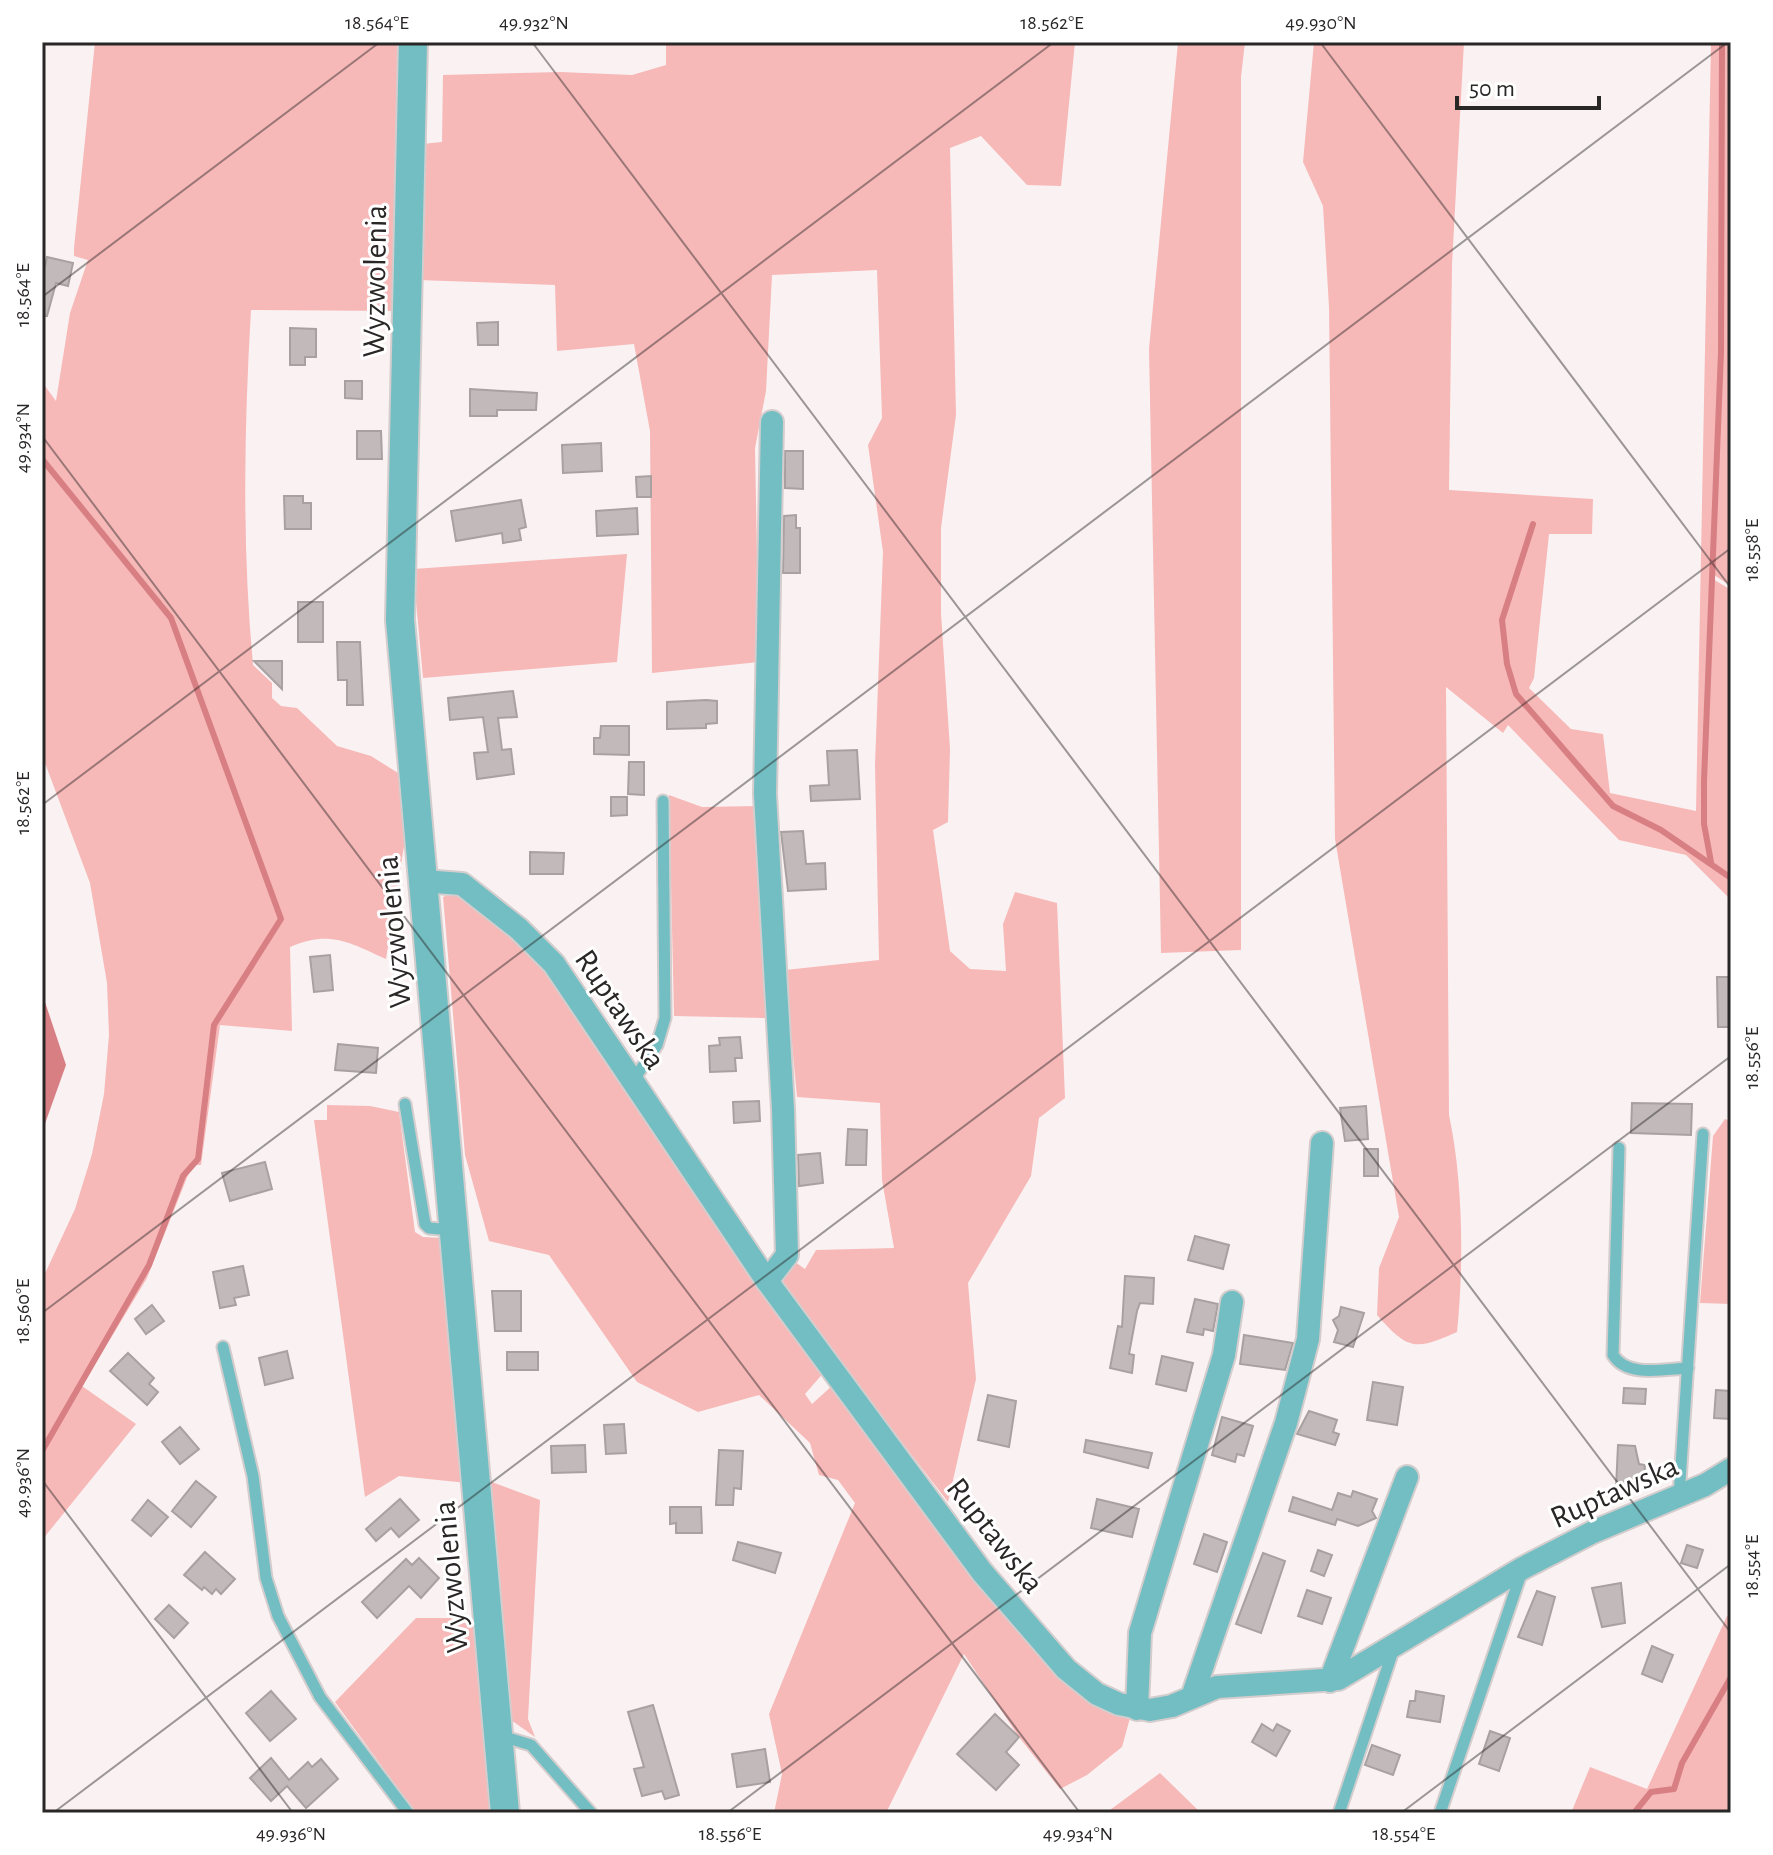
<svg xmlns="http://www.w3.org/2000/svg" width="1773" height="1855" viewBox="0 0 1773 1855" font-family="'Alegreya Sans',sans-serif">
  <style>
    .green { fill: #f7b8b8 }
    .water { fill: #d77f82 }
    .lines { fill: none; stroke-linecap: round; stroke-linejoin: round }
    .stream { stroke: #d77f82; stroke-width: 6 }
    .building { fill: #c2baba; stroke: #a9a1a1; stroke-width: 2 }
    .service-casing { stroke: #d4cdcd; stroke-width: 15 }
    .minor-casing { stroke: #d4cdcd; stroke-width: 26 }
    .tertiary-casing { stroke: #d4cdcd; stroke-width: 32 }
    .service { stroke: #72bec3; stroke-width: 11 }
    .minor { stroke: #72bec3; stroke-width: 22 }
    .tertiary { stroke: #72bec3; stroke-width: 28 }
    .ticks { fill: none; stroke: #292626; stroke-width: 2; stroke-opacity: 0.45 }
    .labels { text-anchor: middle; stroke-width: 6; stroke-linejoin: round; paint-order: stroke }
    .street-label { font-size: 32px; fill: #292626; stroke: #fff }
    .neatline { fill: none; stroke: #292626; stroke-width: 3 }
    .ticks-label { font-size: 20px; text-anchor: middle; fill: #292626 }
  </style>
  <rect width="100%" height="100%" fill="#faf2f2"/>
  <g class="green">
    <path d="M95,42h302l-1,269 -145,-1c-7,119 -9,236 2,355l19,18v15l9,8 16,2 40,38 34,10 43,27 -28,176c-38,-17 -56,-29 -96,-12l2,84 -72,-6 -19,140h-9l-45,113 -65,108 54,38 -94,116v-260l33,-71 17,-55 12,-60 5,-59 -2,-52 -17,-100 -48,-128v-373l14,19 14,-88 18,-53 -14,-4v-8z"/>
    <path d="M666,42h409l-14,144 -34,-1 -46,-49 -31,12 6,267 -15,113v85l9,136 -2,73 -15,8 17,121 20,18 36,2 -3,-47 12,-32 42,11 8,195 -26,20 -8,58 -63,107 8,96 -28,123 -171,-221 15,-21 13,9 11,-19 78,-2 -12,-68 -2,-77 -83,-6 -12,-127 94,-10 -4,-195 8,-213 -15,-107 14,-27 -5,-148 -105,5 -6,116 -11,57 4,214 -107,11 -2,-242 -16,-87 -77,7 -2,-66 -137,-5 4,-136 20,-2 1,-67 118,-3 71,3 34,-10z"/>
    <path d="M1178,42h67l-4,35v873l-80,3 -12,-604z"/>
    <path d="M1314,42h150l-12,223 -3,225 144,9 -1,35h-43l-15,144 -5,10 42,41 32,5 7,59 86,18 15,-769h20v544l-17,-11 -1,4 18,11v310l-45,-45 -67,-15 -111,-115 -5,8 -57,-46 3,428c14,65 15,150 8,217 -42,19 -49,18 -80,-17l2,-47 20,-51 -64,-378 -6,-532 -6,-101 -20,-44z"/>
    <path d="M627,554l-10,108 -194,16 -10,-109z"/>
    <path d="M669,795l33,12 56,-1 9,212 -93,-2z"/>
    <path d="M451,893l15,3 81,71 279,403 -21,24 7,10 22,-20 276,326 20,8 -8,29 -35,28 -27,14 -41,-52 -55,-83 -78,159h-112l8,-39 -13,-60 86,-211 -17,-23 -19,-5 -9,-32 -51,-48 -61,17 -61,-30 -88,-127 -60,-14 -24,-86 -22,-258z"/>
    <path d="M327,1105l43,1 29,6 16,120 8,5 21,1 23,245 -68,-7 -34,21 -51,-377h13z"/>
    <path d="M1725,1119l6,2v183l-31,-1 13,-167z"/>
    <path d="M489,1481l51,19 -12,219 7,18 -24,-17z"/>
    <path d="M1727,1616l4,1v196h-160l19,-46 57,22z"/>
    <path d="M416,1618h40l24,6 16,189h-80l-81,-111z"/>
    <path d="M1160,1773l41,40h-95z"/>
  </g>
  <path class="water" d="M42,993l24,72 -24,67z"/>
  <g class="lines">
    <g class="stream">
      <path d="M42,459l129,159 110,301 -67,106 -16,134 -15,17 -34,89 -107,186"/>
      <path d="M1533,524l-31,96 5,44 9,30 97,112 48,24 70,48"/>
      <path d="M1711,862l-7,-38v-43l17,-429 1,-310"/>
      <path d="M1634,1813l17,-21 23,-3 8,-26 49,-86"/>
    </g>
  </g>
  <g class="building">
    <path d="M47,257l26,6 -5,23 -12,-3 -9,33h-5v-51l3,1z"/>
    <path d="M498,322v23h-20l-1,-22z"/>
    <path d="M290,328l26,1v28h-11v8h-15z"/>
    <path d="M345,381h17v18l-17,-1z"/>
    <path d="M470,389l67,4 -1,17h-39v6h-27z"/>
    <path d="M357,431h24l1,28h-25z"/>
    <path d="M601,443l1,28 -39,2 -1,-28z"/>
    <path d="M785,451h18v38l-18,-1z"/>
    <path d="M651,476v21h-14l-1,-20z"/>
    <path d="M284,496h19v7h8v26h-26z"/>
    <path d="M521,500l5,27 -7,2 2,11 -18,3 -1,-10 -46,8 -5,-30z"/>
    <path d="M637,508l1,26 -41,2 -1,-25z"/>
    <path d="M796,515v13h4v45h-17l1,-57z"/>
    <rect x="298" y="602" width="25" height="40"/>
    <path d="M337,642h23l3,63h-16v-25h-9z"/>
    <path d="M254,661h28v28z"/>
    <path d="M513,691l4,26 -19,1 4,32 9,-1 3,25 -37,5 -3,-26 14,-1 -5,-35 -33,3 -2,-22z"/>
    <path d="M706,700l11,1v22l-11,1v4l-39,1v-27z"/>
    <path d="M601,726h28v29l-35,-1v-16h6z"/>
    <path d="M857,750l3,49 -49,2 -1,-15 19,-1 -2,-34z"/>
    <path d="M629,762h15v33l-16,-1z"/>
    <path d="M611,797h16v18l-16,1z"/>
    <path d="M803,831l3,33 19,-1 1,26 -38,2 -7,-59z"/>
    <path d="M530,852l34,1 -1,21h-33z"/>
    <path d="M330,955l3,35 -19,2 -4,-35z"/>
    <path d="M1717,977h14v50h-13z"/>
    <path d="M740,1037l2,21h-7l1,13 -26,1 -1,-26 11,-1 -1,-7z"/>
    <path d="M338,1044l40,4 -2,25 -41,-3z"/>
    <path d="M759,1101l1,20 -26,2 -1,-21z"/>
    <path d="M1632,1103l60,1 -1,31 -60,-2z"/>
    <path d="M1366,1106l2,33 -23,2 -5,-33z"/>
    <path d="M848,1129l19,1 -1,35h-20z"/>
    <rect x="1364" y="1149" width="14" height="27"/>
    <path d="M820,1153l3,30 -24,3 -1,-31z"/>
    <path d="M265,1162l7,27 -42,12 -8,-28z"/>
    <path d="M1195,1236l34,9 -6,24 -35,-9z"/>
    <path d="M243,1266l6,29 -15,3 2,7 -16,3 -7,-36z"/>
    <path d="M1125,1276l29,2 -1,26 -13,-1 -3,8 -8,43 5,1 -2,18 -22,-5 8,-42 4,1z"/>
    <path d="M492,1291h29v40h-26z"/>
    <path d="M1195,1299l23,5 -5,27 -9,-2 -1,6 -16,-3z"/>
    <path d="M152,1305l12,16 -18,13 -11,-15z"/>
    <path d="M1341,1307l23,6 -11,34 -19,-5 4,-12 -5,-10 6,-4z"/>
    <path d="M1244,1335l49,8 -8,27 -45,-6z"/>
    <path d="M287,1351l6,27 -28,7 -6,-27z"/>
    <rect x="507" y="1352" width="31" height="18"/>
    <path d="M128,1353l26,25 -5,6 9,8 -11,13 -37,-34z"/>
    <path d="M1162,1356l31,7 -7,28 -30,-7z"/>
    <path d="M1373,1382l30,5 -6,38 -30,-5z"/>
    <path d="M1624,1388l22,1 -1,15 -22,-1z"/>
    <path d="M1716,1390l15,1v28l-17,-1z"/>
    <path d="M988,1395l28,6 -7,46 -31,-7z"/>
    <path d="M1309,1411l28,9 -4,12 6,2 -4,11 -38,-11z"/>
    <path d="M1222,1417l31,9 -9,30 -7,-2 -2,8 -23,-7z"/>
    <path d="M624,1424l2,29 -20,1 -2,-29z"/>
    <path d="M180,1427l19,22 -19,15 -18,-22z"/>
    <path d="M1086,1440l66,13 -4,15 -64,-16z"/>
    <path d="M585,1445l1,27 -34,1 -1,-27z"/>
    <path d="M1618,1445l17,1 4,18 6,1 -1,16h-5l-1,8 -22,-1z"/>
    <path d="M719,1450l24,1 -2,38 -7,-1 -1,17h-17z"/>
    <path d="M196,1481l20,16 -25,30 -19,-16z"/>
    <path d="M1353,1491l24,8 -5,12 4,7 -18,8 -21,-7 -2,6 -46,-14 4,-14 39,13 6,-17 13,4z"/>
    <path d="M400,1499l19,21 -20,17 -8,-9 -15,13 -10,-12z"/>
    <path d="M1097,1499l42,10 -7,28 -41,-9z"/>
    <path d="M148,1500l20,17 -17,19 -19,-16z"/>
    <path d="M670,1507h31l1,26h-26v-10l-6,1z"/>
    <path d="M1204,1534l23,8 -10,30 -23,-8z"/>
    <path d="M738,1542l43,11 -6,20 -42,-13z"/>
    <path d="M1687,1545l16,5 -6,18 -16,-5z"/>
    <path d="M1318,1550l14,5 -8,21 -13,-5z"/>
    <path d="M205,1552l30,27 -14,15 -5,-5 -4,5 -8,-7 -2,3 -18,-15z"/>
    <path d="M1263,1553l22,8 -24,72 -25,-9z"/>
    <path d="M419,1558l20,20 -18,20 -12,-12 -32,32 -15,-16 44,-43 6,6z"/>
    <path d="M1621,1583l4,40 -23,4 -10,-39z"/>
    <path d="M1307,1590l24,8 -9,26 -24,-8z"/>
    <path d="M1537,1591l18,6 -13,48 -24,-8z"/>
    <path d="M169,1605l19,18 -14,15 -19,-19z"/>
    <path d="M1652,1646l21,9 -11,27 -20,-8z"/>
    <path d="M271,1691l25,28 -26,22 -24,-28z"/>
    <path d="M1416,1691l28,5 -4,26 -33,-5 3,-16h5z"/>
    <path d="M653,1705l26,90 -14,4 -3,-8 -20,5 -8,-27 10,-2 -16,-55z"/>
    <path d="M995,1714l24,23 -13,15 13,13 -23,25 -39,-36z"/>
    <path d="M1262,1724l11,7 4,-7 13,7 -14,25 -24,-14z"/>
    <path d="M1490,1731l20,7 -11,33 -20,-7z"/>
    <path d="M1372,1745l28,10 -7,20 -28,-10z"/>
    <path d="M765,1749l5,33 -33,5 -5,-33z"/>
    <path d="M271,1758l18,22 19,-18 4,5 9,-8 17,20 -32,29 -19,-22 -16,15 -21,-23z"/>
  </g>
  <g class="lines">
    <g class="service-casing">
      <g id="service">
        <path d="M633,1081l24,-36 8,-27 -2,-217"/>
        <path d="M405,1104l20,120 4,4 23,2"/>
        <path d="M1619,1148l-6,207c14,23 51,14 75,13"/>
        <path d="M223,1347l30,129 13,102 12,38 42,81 88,116"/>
        <path d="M1679,1496l24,-362"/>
        <path d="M501,1736l30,9 60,68"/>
        <path d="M1339,1813l55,-165"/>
        <path d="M1440,1813l82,-242"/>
      </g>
    </g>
    <g class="minor-casing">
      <g id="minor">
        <path d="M423,881l39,3 57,45 35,35 213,317 215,291 84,97 31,25 22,10 31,6 22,-4 45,-19 121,-8 185,-111 70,-36 112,-47 26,-16"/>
        <path d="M767,1281l20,-26 -4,-146 -18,-315 7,-372"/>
        <path d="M1330,1681l77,-204"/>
        <path d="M1192,1697l94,-274 22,-84 14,-196"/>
        <path d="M1137,1709l3,-76 84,-278 8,-53"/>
      </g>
    </g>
    <g class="tertiary-casing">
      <path id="tertiary" d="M413,42l-13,578 105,1193"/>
    </g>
    <use href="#service" class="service"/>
    <use href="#minor" class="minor"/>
    <use href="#tertiary" class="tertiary"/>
  </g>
  <path class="ticks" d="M532,42l1199,1591M1320,42l411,546M42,297l338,-255M42,436l1038,1377M42,805l1012,-763M42,1313l1686,-1271M42,1480l251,333M53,1813l1678,-1265M727,1813l1004,-757M1401,1813l330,-249"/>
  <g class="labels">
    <g class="street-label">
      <text transform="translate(374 281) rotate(-89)" y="11">Wyzwolenia</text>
      <text transform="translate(393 932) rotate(-95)" y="11">Wyzwolenia</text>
      <text transform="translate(621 1009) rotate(56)" y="11">Ruptawska</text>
      <text transform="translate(1614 1491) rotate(-24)" y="11">Ruptawska</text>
      <text transform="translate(996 1535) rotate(52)" y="11">Ruptawska</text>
      <text transform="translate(450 1577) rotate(-95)" y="11">Wyzwolenia</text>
    </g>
  </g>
  <rect width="1773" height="1855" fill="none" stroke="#ffffff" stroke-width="88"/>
  <path d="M1457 96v12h142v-12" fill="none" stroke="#292626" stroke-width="4"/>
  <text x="1469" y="96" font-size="24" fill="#292626" stroke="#ffffff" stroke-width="6" paint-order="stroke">50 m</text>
  <rect x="44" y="44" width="1685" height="1767" class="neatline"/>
  <g class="ticks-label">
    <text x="377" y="29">18.564°E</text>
    <text x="534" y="29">49.932°N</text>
    <text x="1052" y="29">18.562°E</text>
    <text x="1321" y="29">49.930°N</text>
    <text transform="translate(22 295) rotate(-90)" y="7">18.564°E</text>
    <text transform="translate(22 438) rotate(-90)" y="7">49.934°N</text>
    <text transform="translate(1751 550) rotate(-90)" y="7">18.558°E</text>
    <text transform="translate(22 803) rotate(-90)" y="7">18.562°E</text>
    <text transform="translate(1751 1058) rotate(-90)" y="7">18.556°E</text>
    <text transform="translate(22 1311) rotate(-90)" y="7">18.560°E</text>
    <text transform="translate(22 1483) rotate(-90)" y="7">49.936°N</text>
    <text transform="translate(1751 1566) rotate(-90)" y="7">18.554°E</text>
    <text x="291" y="1840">49.936°N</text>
    <text x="730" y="1840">18.556°E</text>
    <text x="1078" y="1840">49.934°N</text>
    <text x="1404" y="1840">18.554°E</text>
  </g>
</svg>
